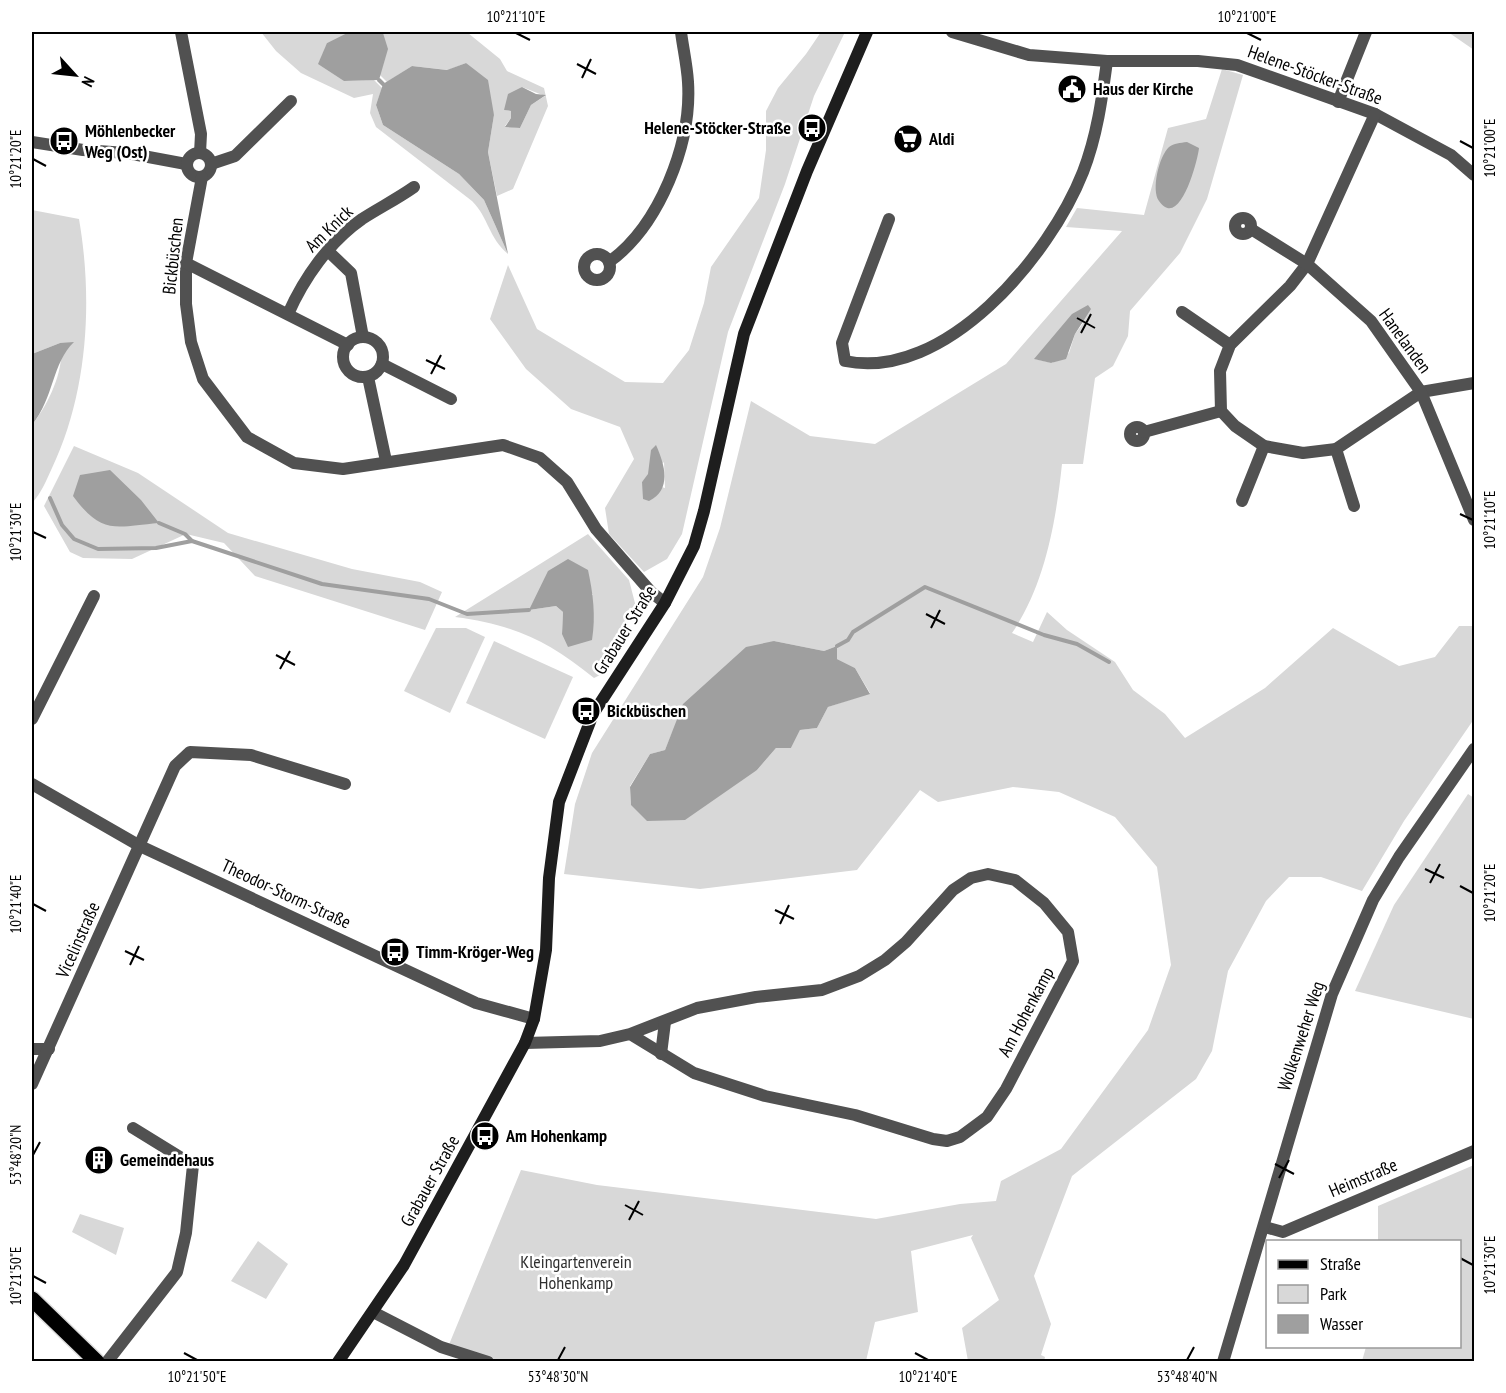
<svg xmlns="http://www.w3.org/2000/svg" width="1506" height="1393" viewBox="0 0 1506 1393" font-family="'PT Sans Narrow',sans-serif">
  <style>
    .green { fill: #d8d8d8; fill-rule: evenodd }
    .water { fill: #9f9f9f }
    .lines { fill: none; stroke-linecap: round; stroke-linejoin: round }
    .stream { stroke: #9f9f9f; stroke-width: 4 }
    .primary-casing { stroke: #dbdbdb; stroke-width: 18 }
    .minor { stroke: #515151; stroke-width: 12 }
    .tertiary { stroke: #515151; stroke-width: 12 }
    .secondary { stroke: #1e1e1e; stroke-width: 12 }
    .primary { stroke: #000; stroke-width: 15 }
    .ticks { fill: none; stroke: #000; stroke-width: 2 }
    .labels { text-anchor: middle; stroke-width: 5; stroke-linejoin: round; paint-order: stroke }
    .street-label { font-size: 18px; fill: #000; stroke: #fff }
    .poi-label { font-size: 18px; font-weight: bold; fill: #000; stroke: #fff; text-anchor: start }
    .park-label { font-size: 18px; fill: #2f2f2f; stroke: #fff }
    .neatline { fill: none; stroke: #000; stroke-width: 2 }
    .ticks-label { font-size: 15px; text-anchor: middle; fill: #000 }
  </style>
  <rect width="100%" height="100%" fill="#fff"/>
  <g class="green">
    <path d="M261,32h88l-22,11 17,38 30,-1 8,8 -6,17 7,20 76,49 25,26 24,54c-20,-17 -19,-36 -36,-53l-96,-74 -6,-14 3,-19 -19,4 -53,-25 -25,-22z"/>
    <path d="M378,32l90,1 32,26 7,12 37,17 4,18 -35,83 -16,7 -9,-44 6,-37 -28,-52 -18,7 -36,-4 -25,16 -7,-7zM522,87l23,9 -14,9 -11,23 -15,-2 6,-8v-7l-7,-1z"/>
    <path d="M821,32h24l-31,64 -29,88 -57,148 -46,202 -15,25 -23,13 -35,-38 -4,-26 29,-49 -14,-32 -49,-18 -45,-40 -36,-50 18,-54 29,64 88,53 38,1 26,-33 15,-47 7,-36 48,-69 7,-48v-39l12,-23 28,-34zM664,462l1,26 -23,-6z"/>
    <path d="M1448,32h26v18z"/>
    <path d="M1222,69l21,6 -36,124 -27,54 -50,58 -2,25 -15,30 -18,12 -12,86h-21c-6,57 -17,121 -50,169l21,9 14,-30 20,18 48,32 18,28 32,24 20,24 80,-50 68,-60 66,38 36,-9 24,-31h15v93l-70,102 -42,70 -41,-14h-32l-23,24 -38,70 -16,80 -16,28 -124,97 -38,100 17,48 -10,31 4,2 -1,4h-76l-6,-33 37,-28 -28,-62 2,-3 -62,16 7,61 -43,10 -9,39 -365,1 -53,-15 73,-177 76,15 279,34 84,-15 36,-3 5,-20 60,-32 87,-119 23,-65 -14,-98 -42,-50 -56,-25 -46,-5 -75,15 -18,-12 -63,80 -157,19 -136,-15 11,-70 17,-51 111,-176 17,-49 31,-127 59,35 65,8 131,-80 116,-133 -56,-4 11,-19 67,7 24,-87 38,-9zM1084,322l-9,12 -6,19 -17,10 -17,-4zM774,641l50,10 13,-5v13l18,9 15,25 -42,14 -11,21 -17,2 -9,18h-15l-19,22 -126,35 -1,-19 20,-32 15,-4 7,-17z"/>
    <path d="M32,210l47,9c14,81 9,173 -27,249 -5,11 -11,26 -20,35v-78c16,-20 34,-57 28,-82l-28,11z"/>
    <path d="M74,446l64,27 90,60 124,36 68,13 22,10 -17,38 -170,-54 -31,-33 -38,-9 -54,25 -49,-1 -13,-6 -26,-46z"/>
    <path d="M588,534l41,46 7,27 -36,68 -6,3c-46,-37 -79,-53 -139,-61zM593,594l-31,40 1,-22 -7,-6 -27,4z"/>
    <path d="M436,628h30l19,9 -35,76 -46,-22z"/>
    <path d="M494,641l79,36 -28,62 -79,-36z"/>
    <path d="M1468,794l6,4v221l-119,-28 39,-86z"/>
    <path d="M1474,1165v196h-112l4,-14 94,-1v-104l-82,-1v-35z"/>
    <path d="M80,1214l44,14 -8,27 -44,-23z"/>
    <path d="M258,1241l30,23 -22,35 -35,-18z"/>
  </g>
  <g class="water">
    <path d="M349,32l34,1 5,16 -9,31 -35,1 -26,-17 9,-21z"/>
    <path d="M466,63l22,17 6,35 -6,37 20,102 -24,-54 -25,-26 -76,-49 -7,-20 7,-21 29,-18 35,4z"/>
    <path d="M522,87l14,7 10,1 -15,10 -11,23 -15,-1 6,-9v-7l-7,-1 4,-16z"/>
    <path d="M1187,142l12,6c-1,11 -19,83 -40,53 -8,-11 0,-45 10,-54 5,-4 11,-4 18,-5z"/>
    <path d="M1088,305l3,4 -16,25 -9,25 -15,4 -17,-4 38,-45z"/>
    <path d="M74,342c-22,21 -20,56 -42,83v-71l28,-11z"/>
    <path d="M656,445c9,20 16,45 -7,56l-6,-2 -1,-17 6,-8 3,-24z"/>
    <path d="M110,470l31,30 18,23c-45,4 -57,12 -86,-27l7,-21z"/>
    <path d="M568,559l20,11c5,23 8,46 4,70l-24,7 -6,-13 1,-22 -7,-6 -27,4 19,-39z"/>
    <path d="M774,641l50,10 13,-5v13l18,9 15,26 -42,13 -11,21 -17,2 -9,18h-15l-19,22 -72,50 -38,1 -16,-16 -1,-18 20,-33 15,-4 18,-46 63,-57z"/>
  </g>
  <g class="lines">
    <g class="stream">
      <path d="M379,80l4,4"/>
      <path d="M50,498l12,27 12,14 24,10 58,-1 36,-7 130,43 107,15 38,15 62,-4"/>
      <path d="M159,523l26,11 7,7"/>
      <path d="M837,646l11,-6 5,-8 72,-45 119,48 33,9 32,18"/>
    </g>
    <g class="primary-casing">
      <path id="primary" d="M32,1299l65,63"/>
    </g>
    <g class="minor">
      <path d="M181,32l20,102 -1,19"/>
      <path d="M952,32l77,23 78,6h91l39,4 138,49 76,41 23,20"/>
      <path d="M1338,102l28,-70"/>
      <path d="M1375,114l-68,150 -17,22 -60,59 -10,26 1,40 14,15 29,20 39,7 33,-4 85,-57 53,-9"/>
      <path d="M32,142l51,8 44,3 59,11"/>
      <circle cx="199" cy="165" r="12"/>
      <path d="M211,164l24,-8 56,-55"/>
      <path d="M202,177l-16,86v41l5,38 12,37 44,58 47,26 49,6 160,-24 37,13 27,24 29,47 55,63 14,11"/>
      <circle cx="1243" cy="226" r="8"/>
      <path d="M889,219l-47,124 3,18c100,21 205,-105 238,-189 14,-36 19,-73 24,-111"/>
      <path d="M1251,229l56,35 64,57 50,71 53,128"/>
      <path d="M329,252l22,21 12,64"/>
      <circle cx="597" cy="267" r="13"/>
      <path d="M609,262c50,-36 83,-118 79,-180 -1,-17 -5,-34 -7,-50"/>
      <path d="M186,263l162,82"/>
      <path d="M1182,312l48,33"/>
      <path d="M288,314c16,-36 41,-72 74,-95 17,-11 35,-20 52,-32"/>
      <circle cx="363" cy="357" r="20"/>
      <path d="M382,364l69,35"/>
      <path d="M368,377l18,84"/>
      <circle cx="1137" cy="434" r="7"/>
      <path d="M1144,432l77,-21"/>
      <path d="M1336,449l18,57"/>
      <path d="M1242,501l22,-55"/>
      <path d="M32,719l62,-123"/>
      <path d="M32,784l108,62 336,157 58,16"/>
      <path d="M525,1043l75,-2 30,-7 64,39 71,23 90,19 78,24 14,2 13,-4 27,-20 19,-28 67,-128 -5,-29 -24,-29 -29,-23 -27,-6 -17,4 -18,12 -47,52 -21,18 -26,16 -37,14 -66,7 -59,11 -67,26"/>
      <path d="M32,1049h17"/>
      <path d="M661,1054l4,-32"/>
      <path d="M32,1084l143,-318 15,-14 61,3 94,29"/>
      <path d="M1265,1227l18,5 191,-81"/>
      <path d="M373,1312l68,35 47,15"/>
      <path d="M107,1362l70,-90 9,-39 7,-68 -60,-37"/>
    </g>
    <path class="tertiary" d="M1223,1362l109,-368 41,-94 26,-43 75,-108"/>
    <path class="secondary" d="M338,1362l66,-97 121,-222 9,-24 12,-69 3,-72 10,-76 34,-88 72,-111 29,-57 10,-35 40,-177 63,-163 60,-139"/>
    <use href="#primary" class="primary"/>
  </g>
  <path class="ticks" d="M516,33l14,7M1247,33l14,7M577,64l19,10M582,78l9,-19M1460,141l13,7M33,159l13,7M1077,318l18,10M1081,333l10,-19M426,360l19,9M431,374l10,-19M1460,514l13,6M33,532l13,6M926,614l19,10M931,628l9,-18M276,655l19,10M280,669l10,-18M1425,869l19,9M1430,883l10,-19M1460,886l13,7M33,904l13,7M775,910l19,9M780,924l9,-19M125,951l19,9M130,965l9,-19M33,1155l7,-13M1275,1164l19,10M1279,1178l10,-18M625,1205l18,10M629,1220l10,-19M1460,1258l13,7M33,1276l13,7M184,1353l13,7M915,1353l13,7M558,1360l7,-13M1187,1360l7,-13"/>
  <defs>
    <g id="civic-disc" transform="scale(1.5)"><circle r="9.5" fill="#000" stroke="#fff"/><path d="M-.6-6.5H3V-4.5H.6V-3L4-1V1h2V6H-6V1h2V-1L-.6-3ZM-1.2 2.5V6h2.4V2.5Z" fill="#fff"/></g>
    <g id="bus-disc" transform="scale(1.5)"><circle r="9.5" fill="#000" stroke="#fff"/><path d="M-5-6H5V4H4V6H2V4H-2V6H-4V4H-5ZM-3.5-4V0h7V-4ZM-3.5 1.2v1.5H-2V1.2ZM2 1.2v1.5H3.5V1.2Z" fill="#fff"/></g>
    <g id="supermarket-disc" transform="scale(1.5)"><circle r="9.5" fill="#000" stroke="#fff"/><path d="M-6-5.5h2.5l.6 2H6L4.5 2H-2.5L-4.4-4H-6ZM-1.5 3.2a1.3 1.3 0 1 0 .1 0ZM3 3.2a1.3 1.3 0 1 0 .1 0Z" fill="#fff"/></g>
    <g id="building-disc" transform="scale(1.5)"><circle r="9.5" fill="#000" stroke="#fff"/><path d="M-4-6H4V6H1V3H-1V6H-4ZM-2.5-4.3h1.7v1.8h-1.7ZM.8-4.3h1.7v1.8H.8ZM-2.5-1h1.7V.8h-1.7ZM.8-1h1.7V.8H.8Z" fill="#fff"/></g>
  </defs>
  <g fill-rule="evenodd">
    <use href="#civic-disc" x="1072" y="89"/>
    <use href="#bus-disc" x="812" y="128"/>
    <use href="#supermarket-disc" x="908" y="139"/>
    <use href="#bus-disc" x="64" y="141"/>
    <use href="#bus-disc" x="586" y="711"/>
    <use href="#bus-disc" x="395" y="952"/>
    <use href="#bus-disc" x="485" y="1136"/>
    <use href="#building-disc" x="99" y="1160"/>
  </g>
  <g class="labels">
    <g class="street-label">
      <text transform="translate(1315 75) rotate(20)" y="6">Helene-Stöcker-Straße</text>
      <text transform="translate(329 229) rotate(-44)" y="6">Am Knick</text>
      <text transform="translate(173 256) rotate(-84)" y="6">Bickbüschen</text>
      <text transform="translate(1405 341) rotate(54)" y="6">Hanelanden</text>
      <text transform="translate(625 630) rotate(-58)" y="6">Grabauer Straße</text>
      <text transform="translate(286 894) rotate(25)" y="6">Theodor-Storm-Straße</text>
      <text transform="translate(78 940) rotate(-66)" y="6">Vicelinstraße</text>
      <text transform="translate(1026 1012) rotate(-62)" y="6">Am Hohenkamp</text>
      <text transform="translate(1301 1036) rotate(-72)" y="6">Wolkenweher Weg</text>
      <text transform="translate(1363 1178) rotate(-23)" y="6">Heimstraße</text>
      <text transform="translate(430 1181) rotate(-61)" y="6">Grabauer Straße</text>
    </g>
    <g class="poi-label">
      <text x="1093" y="95">Haus der Kirche</text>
      <text x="791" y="134" text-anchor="end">Helene-Stöcker-Straße</text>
      <text x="85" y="137">Möhlenbecker<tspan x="85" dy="21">Weg (Ost)</tspan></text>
      <text x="929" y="145">Aldi</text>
      <text x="607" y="717">Bickbüschen</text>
      <text x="416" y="958">Timm-Kröger-Weg</text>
      <text x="506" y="1142">Am Hohenkamp</text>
      <text x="120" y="1166">Gemeindehaus</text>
    </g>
    <g class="park-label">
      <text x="576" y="1268">Kleingartenverein<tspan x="576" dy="21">Hohenkamp</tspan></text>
    </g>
  </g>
  <rect width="1506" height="1393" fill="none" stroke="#ffffff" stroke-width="66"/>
  <rect x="1266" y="1240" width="195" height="108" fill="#ffffff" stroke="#999999" stroke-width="1.5"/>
  <rect x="1278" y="1260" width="30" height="9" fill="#000000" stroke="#999999" stroke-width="1.5"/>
  <text x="1320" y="1270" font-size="18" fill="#000000">Straße</text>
  <rect x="1278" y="1285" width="30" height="18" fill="#d8d8d8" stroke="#999999" stroke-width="1.5"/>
  <text x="1320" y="1300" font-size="18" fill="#000000">Park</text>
  <rect x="1278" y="1315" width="30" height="18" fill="#9f9f9f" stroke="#999999" stroke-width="1.5"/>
  <text x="1320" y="1330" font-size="18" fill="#000000">Wasser</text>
  <g transform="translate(75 75) rotate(117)" stroke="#ffffff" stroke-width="4.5" paint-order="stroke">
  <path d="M0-4.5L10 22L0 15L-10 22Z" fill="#000000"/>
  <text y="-9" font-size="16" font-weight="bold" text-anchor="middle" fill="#000000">N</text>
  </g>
  <rect x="33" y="33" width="1440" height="1327" class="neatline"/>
  <g class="ticks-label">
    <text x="516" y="22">10°21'10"E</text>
    <text x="1247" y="22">10°21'00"E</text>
    <text transform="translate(1490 148) rotate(-90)" y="5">10°21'00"E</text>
    <text transform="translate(16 159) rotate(-90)" y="5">10°21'20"E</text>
    <text transform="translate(1490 520) rotate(-90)" y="5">10°21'10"E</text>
    <text transform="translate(16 532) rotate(-90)" y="5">10°21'30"E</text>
    <text transform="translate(1490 893) rotate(-90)" y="5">10°21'20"E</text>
    <text transform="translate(16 904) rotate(-90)" y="5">10°21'40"E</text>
    <text transform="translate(16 1155) rotate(-90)" y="5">53°48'20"N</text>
    <text transform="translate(1490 1265) rotate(-90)" y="5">10°21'30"E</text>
    <text transform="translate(16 1276) rotate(-90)" y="5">10°21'50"E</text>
    <text x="197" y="1382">10°21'50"E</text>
    <text x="558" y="1382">53°48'30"N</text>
    <text x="928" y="1382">10°21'40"E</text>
    <text x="1187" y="1382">53°48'40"N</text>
  </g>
</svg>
